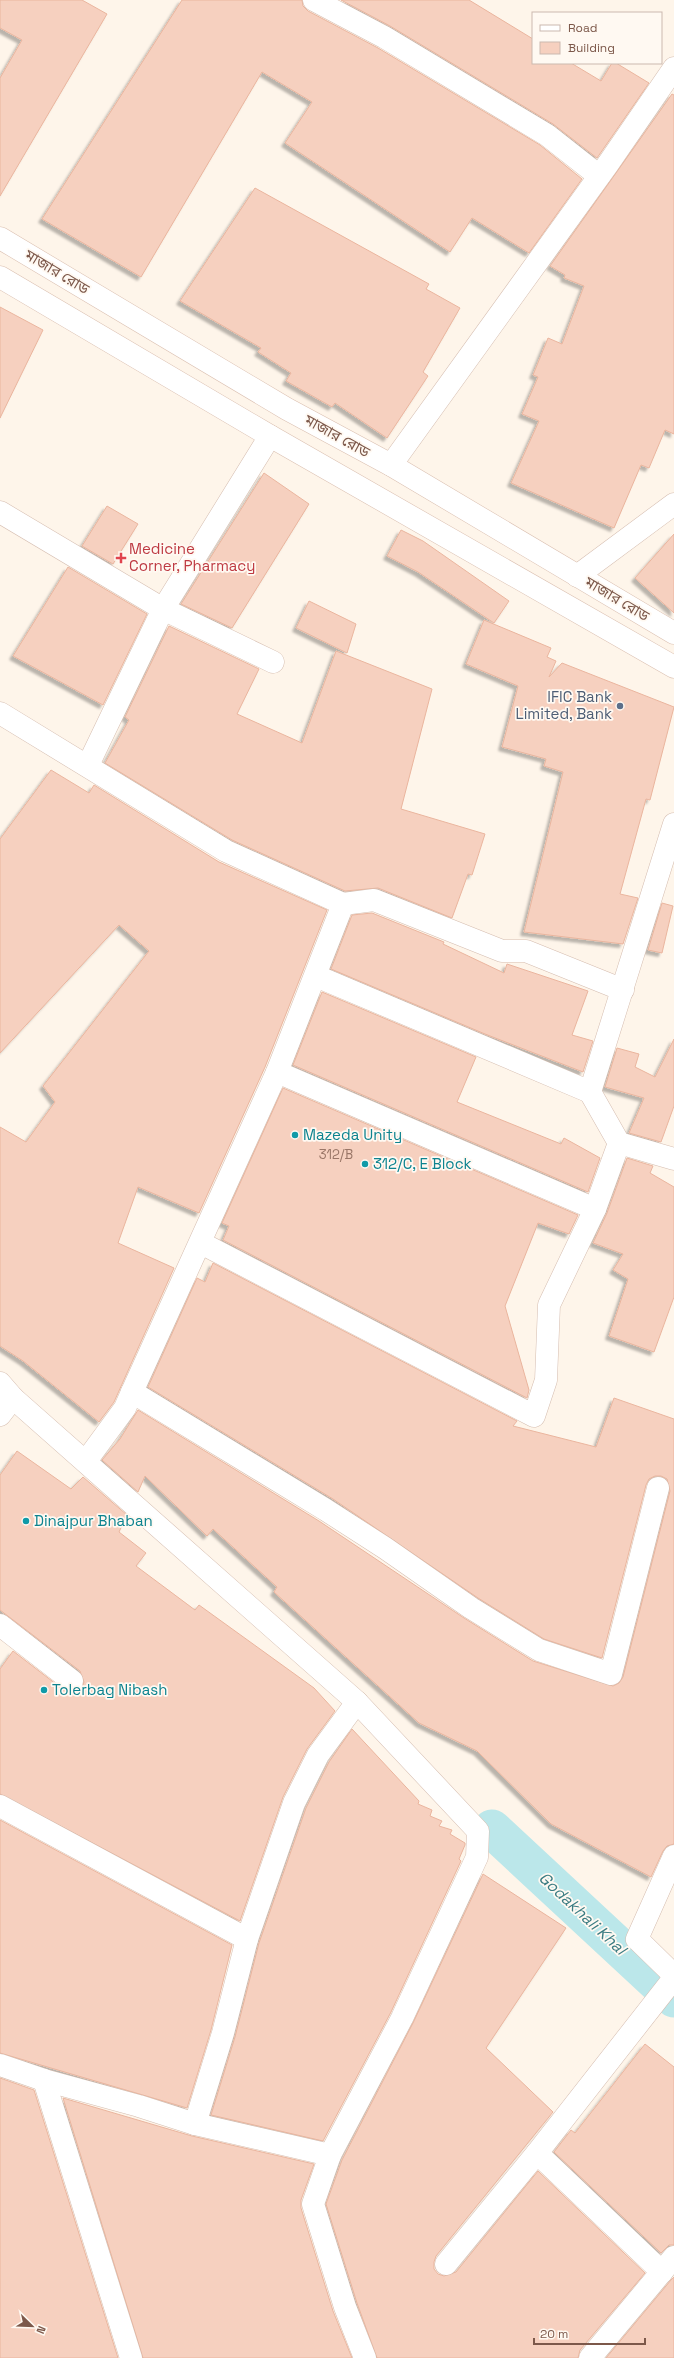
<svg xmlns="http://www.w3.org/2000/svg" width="674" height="2358" viewBox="0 0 674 2358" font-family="'Space Grotesk','Noto Sans Bengali',sans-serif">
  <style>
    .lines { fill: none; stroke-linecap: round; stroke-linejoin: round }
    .canal { stroke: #bbe7ea; stroke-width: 39 }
    .building { fill: #f6d0bf; stroke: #eab59e; filter: url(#shadow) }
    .street-casing { stroke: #d5bdb0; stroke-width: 23 }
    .secondary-casing { stroke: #dabfb0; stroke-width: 23 }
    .street { stroke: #fff; stroke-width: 22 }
    .secondary { stroke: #fff; stroke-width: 22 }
    .health-dot { fill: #e0444e; stroke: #fff9f2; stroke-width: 1.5 }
    .service-dot { fill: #5c6f8a; stroke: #fff9f2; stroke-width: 1.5 }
    .culture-dot { fill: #0f9aa8; stroke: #fff9f2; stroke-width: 1.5 }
    .labels { text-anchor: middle; stroke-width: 3.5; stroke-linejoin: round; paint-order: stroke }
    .number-label { font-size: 13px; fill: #9a7667 }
    .street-label { font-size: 15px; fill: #7c584a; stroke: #fff9f2 }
    .health-label { font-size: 15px; fill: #be3a42; stroke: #fff9f2; text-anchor: start }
    .service-label { font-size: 15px; fill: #4e5e75; stroke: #fff9f2; text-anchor: end }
    .culture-label { font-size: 15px; fill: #0d838f; stroke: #fff9f2; text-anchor: start }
    .water-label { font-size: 16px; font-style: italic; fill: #3b7c82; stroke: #fff9f2 }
  </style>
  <defs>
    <filter id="shadow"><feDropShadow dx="-3.5" dy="3.5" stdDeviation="1" flood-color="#0004"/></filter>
  </defs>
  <rect width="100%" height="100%" fill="#fef5ea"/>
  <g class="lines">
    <path class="canal" d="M492,1829l182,169"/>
  </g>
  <g class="building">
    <path d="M0,0h82l25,14 -107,182v-118l22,-38 -22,-12z"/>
    <path d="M182,0h120l1,6 5,5 70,37 162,97 42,34 -53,74 -57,-35 -22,34 -165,-109 27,-41 -50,-30 -121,205 -99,-58z"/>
    <path d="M341,0h128l64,39v24h38l30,18 11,-18h4l33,20 -52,75 -44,-34 -163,-98z"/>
    <path d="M672,94l2,1v339l-9,-4 -16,38 -8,-3 -27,63 -103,-45 28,-62 -17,-7 16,-37 -5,-2 15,-37 14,6 22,-58 -20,-8 1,-3 -15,-9z"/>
    <path d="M255,188l174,96 -3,5 34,19 -37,64 5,4 -41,62 -52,-35 -3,4 -46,-26 5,-8 -33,-21 3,-4 -81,-47z"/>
    <path d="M0,307l43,23 -43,88z"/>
    <path d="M264,473l45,31 -77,124 -51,-24z"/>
    <path d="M107,506l31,18 -25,40 -31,-18z"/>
    <path d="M401,530l22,11 86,60 -15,22 -76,-51 -31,-16z"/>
    <path d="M674,534v79l-39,-35z"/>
    <path d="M68,567l79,47 -44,91 -90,-49z"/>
    <path d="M309,601l47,23 -9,29 -51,-25z"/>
    <path d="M484,620l67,28 -4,9 9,4 -7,16 13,-14 112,44 -24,93 -4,-1 -26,95 18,4 -15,46 -99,-12 39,-160 -19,-6 2,-7 -44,-12 16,-61 -52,-22z"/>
    <path d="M169,626l90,43 -22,45 65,29 34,-92 96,38 -31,120 84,25 -13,41 -4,-1 -16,44 -74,-30 -33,3 -113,-51 -127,-77 24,-43 -4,-3z"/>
    <path d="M51,770l38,23 5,-8 125,77 108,48 -62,157 -66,146 -61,-26 -20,56 56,25 -60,134 -15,20 -76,-61 -23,-15v-219l26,15 29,-40 -12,-16 106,-135 -30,-26 -119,128v-214z"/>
    <path d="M662,903l11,3 -11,47 -14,-3z"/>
    <path d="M372,913l72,29 -1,2 61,29 3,-9 81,27 -16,44 21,6 -10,31 -98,-38 -154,-65 21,-54z"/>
    <path d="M322,992l154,65 -19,45 104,42 3,-6 36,20 -12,34 -295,-127z"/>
    <path d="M674,1039v67l-13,36 -32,-9 15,-35 -39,-11 12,-39 22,6 -4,13 20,10z"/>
    <path d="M283,1088l295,127 -9,19 -31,-11 -33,83 24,84 -2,8 -304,-158 6,-14 -7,-3z"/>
    <path d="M627,1158l26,8 -3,7 24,14v110l-20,55 -45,-16 19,-57 -15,-9 10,-16 -30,-11 14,-30z"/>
    <path d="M213,1263l304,158 -4,5 83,21 18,-49 60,21v425l-7,2 -4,5 -12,26 -100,-53 -74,-73 -58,-28 -145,-131 3,-5 -64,-58 -6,7 -62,-60 -7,16 -36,-32 18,-21 18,-29 181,111 145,97 69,43 80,25 6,-3 4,-6 47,-186 -3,-12 -6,-3h-6l-6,3 -3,6 -44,173 -58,-19 -66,-41 -145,-99 -185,-112 49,-109 8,4z"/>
    <path d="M17,1451l54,38 12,-12 44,38 -8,17 27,21 -10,13 59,44 4,-5 115,83 21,23 -28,38 -24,48 -43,124 -240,-127v-125l13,-18 52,40 6,2 6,-1 5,-4 2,-6 -4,-11 -80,-61v-135z"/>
    <path d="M352,1729l67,72 -1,3 14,6 -2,6 12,5 -3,5 13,4 -2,4 15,9v2l-6,14 2,2 -70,151 -68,129 -112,-26 24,-78 24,-94 47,-135 23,-46z"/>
    <path d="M0,1820l232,125 -21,85 -24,78 -187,-55z"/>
    <path d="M483,1874l83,54 -80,120 67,64 -117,144 -2,6v7l4,5 6,2 12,-4 82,-101 107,102 -65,77 -2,8h-201l-20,-55 -31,-99 16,-44 71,-137z"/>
    <path d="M645,2044l29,23v178h-5l-8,8 -107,-101 17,-22 4,3z"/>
    <path d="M0,2078l34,12 84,268h-118z"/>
    <path d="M63,2098l129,38 122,28 -13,36v8l32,103 19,47h-209z"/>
    <path d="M674,2277v81h-68l65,-78z"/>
  </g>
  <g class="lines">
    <g class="street-casing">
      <g id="street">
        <path d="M314,0l70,37 163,98 52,41"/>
        <path d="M391,465l217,-301 66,-96"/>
        <path d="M0,512l163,97 110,53"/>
        <path d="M577,576l97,-72"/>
        <path d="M0,713l226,138 117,53 -66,168 -145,320 -7,16 -39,53"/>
        <path d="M88,765l75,-156 107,-173"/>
        <path d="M674,824l-84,268 29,51 55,16"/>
        <path d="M343,904l31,-4 128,51h24l97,39"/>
        <path d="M316,976l274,116"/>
        <path d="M277,1072l318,137"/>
        <path d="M201,1243l333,173 12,-36 3,-75 46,-96 24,-66"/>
        <path d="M0,1383l13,15 344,304 121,129 -1,26 -75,161 -72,137 -17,49 32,103 20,51"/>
        <path d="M132,1392l194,118 59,38 86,60 68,42 72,24 47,-186"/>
        <path d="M0,1415l13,-17"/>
        <path d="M0,1625l72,56"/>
        <path d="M0,1806l247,133"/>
        <path d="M674,1856l-37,83 37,36"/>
        <path d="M0,2065l44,15 95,26 56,18 135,31"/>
        <path d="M44,2080l87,278"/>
        <path d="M195,2124l28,-91 24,-94 47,-136 24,-48 39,-53"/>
        <path d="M446,2264l91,-111"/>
        <path d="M662,2272l-125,-119 137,-175"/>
        <path d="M590,2358l84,-101"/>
      </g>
    </g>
    <g class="secondary-casing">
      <g id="secondary">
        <path d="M0,238l287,171 104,56 283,168"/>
        <path d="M0,277l270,159 404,231"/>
      </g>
    </g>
    <use href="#street" class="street"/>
    <use href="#secondary" class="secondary"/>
  </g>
  <path class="health-dot" d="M119 552h4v4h4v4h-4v4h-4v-4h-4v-4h4z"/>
  <circle class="service-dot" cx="620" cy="706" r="4"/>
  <g class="culture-dot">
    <circle cx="295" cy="1135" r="4"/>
    <circle cx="365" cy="1164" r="4"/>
    <circle cx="26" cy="1521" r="4"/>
    <circle cx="44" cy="1690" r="4"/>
  </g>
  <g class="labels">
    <g class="number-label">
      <text x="336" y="1159">312/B</text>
    </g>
    <g class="street-label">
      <text transform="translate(57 272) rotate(31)" y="5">মাজার রোড</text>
      <text transform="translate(337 436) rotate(29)" y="5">মাজার রোড</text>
      <text transform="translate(617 599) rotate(31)" y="5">মাজার রোড</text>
    </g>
    <g class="health-label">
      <text x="129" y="554">Medicine<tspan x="129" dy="17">Corner, Pharmacy</tspan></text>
    </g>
    <g class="service-label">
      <text x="612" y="702">IFIC Bank<tspan x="612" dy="17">Limited, Bank</tspan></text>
    </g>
    <g class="culture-label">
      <text x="303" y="1140">Mazeda Unity</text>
      <text x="373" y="1169">312/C, E Block</text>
      <text x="34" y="1526">Dinajpur Bhaban</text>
      <text x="52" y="1695">Tolerbag Nibash</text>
    </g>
    <g class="water-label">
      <text transform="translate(583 1913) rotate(43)" y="6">Godakhali Khal</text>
    </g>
  </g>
  <rect x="532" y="12" width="130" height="52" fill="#fff9f2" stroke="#cbb9af"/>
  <rect x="540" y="25" width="20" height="6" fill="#ffffff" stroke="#cbb9af"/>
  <text x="568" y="32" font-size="12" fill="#7c584a">Road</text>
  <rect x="540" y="42" width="20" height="12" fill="#f6d0bf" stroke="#cbb9af"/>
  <text x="568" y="52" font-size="12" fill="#7c584a">Building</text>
  <g transform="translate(32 2326) rotate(113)" stroke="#fff9f2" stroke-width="3" paint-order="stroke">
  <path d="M0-3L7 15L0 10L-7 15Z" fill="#7c584a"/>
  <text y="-6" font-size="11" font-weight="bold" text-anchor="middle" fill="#7c584a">N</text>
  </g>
  <path d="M534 2338v6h111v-6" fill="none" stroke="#7c584a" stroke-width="2"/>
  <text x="540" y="2338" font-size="12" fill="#7c584a" stroke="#fff9f2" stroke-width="3" paint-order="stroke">20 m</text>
</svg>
